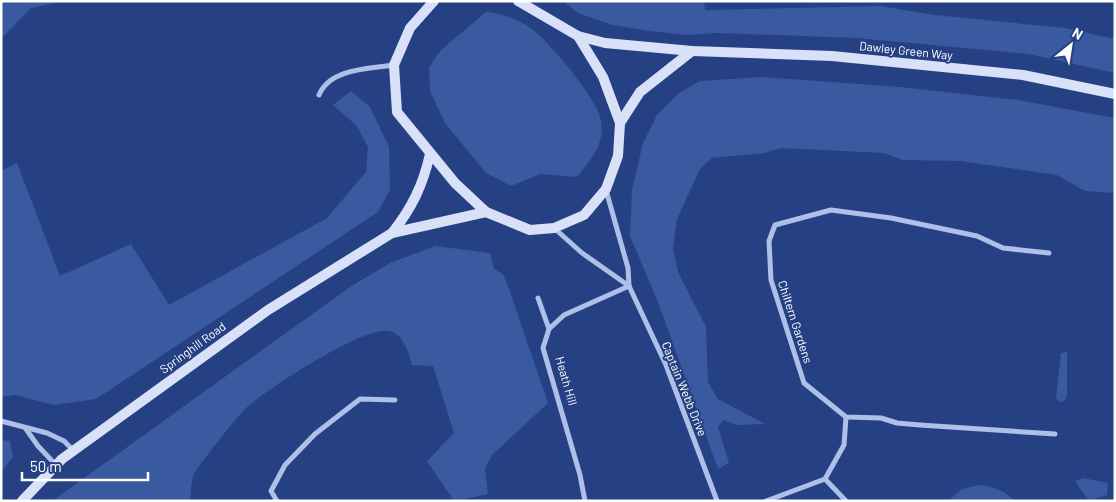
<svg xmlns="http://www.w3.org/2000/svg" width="1116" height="502" viewBox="0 0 1116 502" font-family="Barlow,sans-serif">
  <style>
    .green { fill: #3959a0 }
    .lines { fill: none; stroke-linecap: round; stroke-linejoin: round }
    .street { stroke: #aec0e8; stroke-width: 5 }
    .secondary { stroke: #d8e1f7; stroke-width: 10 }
    .labels { text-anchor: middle; stroke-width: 4; stroke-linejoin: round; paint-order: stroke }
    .street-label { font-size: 12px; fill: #fff; stroke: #254184 }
  </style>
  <rect width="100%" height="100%" fill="#254184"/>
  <g class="green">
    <path d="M1,1h63l-33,7 -30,31z"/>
    <path d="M563,1h141l1,9 175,-4 55,9 129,13 51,11v34l-86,-19 -173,-16 -138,-5 -32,2 -37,-4 -37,-6 -34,-12z"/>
    <path d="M486,12c16,2 34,7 46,17 17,13 66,70 69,91 4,25 -10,39 -24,57l-37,-3 -29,12 -25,-13 -41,-50 -15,-32 -1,-24 12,-17z"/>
    <path d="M762,77l138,10 118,13 97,18v75l-30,-2 -28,-16 -97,-14 -57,-1 -19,-7 -104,-5 -15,5 -53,5 -12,11 -23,50 -4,29 5,24 28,55 2,55 10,17 47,25 -28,1 -14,-5 -5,7 11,36 -11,6 -60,-167 -28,-66 2,-46 11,-47 14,-28 22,-22 21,-12z"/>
    <path d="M351,91l19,16 19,40 1,43 -12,22 -282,187 -42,6 -39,-10 -14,2v-226l16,-8 43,113 71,-32 38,61 158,-87 39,-46 2,-25 -11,-21 -24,-21z"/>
    <path d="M435,246l55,7 4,16 9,5 6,15 39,114 -56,52 -7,14 3,25 -34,7 -27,-40 27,-28 -21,-67 -21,-1c-3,-13 -9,-31 -23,-34 -26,-5 -122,58 -143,77 -10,10 -45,54 -52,66 -3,7 -3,19 -4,27h-138l298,-214 40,-24z"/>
    <path d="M1067,352v43l-2,6 -5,1 -4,-4 5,-45z"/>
    <path d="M1,440l9,1 3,16 -12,15z"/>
    <path d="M1083,478l25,5 -1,12 -18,6 -14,-20z"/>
    <path d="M979,485c16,2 25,5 36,16h-67l14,-12z"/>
  </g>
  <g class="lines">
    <g class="street">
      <path d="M319,95c11,-27 50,-26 75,-30"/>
      <path d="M606,190l22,78 1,18 37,79 51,136"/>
      <path d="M554,228l28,25 47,33"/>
      <path d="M1049,253l-46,-5 -26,-12 -86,-18 -60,-8 -56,15 -6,16 2,39 33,103 42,34 35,1 16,5 23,2 135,9"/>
      <path d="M538,298l11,31"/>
      <path d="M1,421l46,12 17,8 10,10"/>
      <path d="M26,429l12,17 18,19"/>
      <path d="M825,479l21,22"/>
      <path d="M277,501l-6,-10 14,-26 30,-31 45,-35 35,1"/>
      <path d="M585,501l-5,-26 -37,-127 6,-19 15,-14 65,-29"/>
      <path d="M766,501l59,-22 19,-34 2,-28"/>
    </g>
    <g class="secondary">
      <path d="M434,1l-24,27 -16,37 3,47 58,71 31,29 44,18 24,-2 30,-13 22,-26 12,-33 2,-33 -17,-46 -25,-41 -60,-35"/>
      <path d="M578,36l27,7 87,8 140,5 191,19 92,19"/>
      <path d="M620,123l20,-31 52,-41"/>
      <path d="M392,233c20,-25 31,-48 38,-79"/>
      <path d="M22,501l40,-42 206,-149 124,-77 94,-21"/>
    </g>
  </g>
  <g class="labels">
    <g class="street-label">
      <text transform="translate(906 51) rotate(6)" y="4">Dawley Green Way</text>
      <text transform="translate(795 322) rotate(72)" y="4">Chiltern Gardens</text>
      <text transform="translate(193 348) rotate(-36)" y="4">Springhill Road</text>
      <text transform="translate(566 381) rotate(74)" y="4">Heath Hill</text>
      <text transform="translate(684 389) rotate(68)" y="4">Captain Webb Drive</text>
    </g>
  </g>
  <rect width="1116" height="502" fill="none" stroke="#ffffff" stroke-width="5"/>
  <g transform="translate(1071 45) rotate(30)" stroke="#254184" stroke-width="4" paint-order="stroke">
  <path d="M0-4L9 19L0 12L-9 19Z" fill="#ffffff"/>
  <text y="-8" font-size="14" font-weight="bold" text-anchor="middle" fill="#ffffff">N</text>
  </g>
  <path d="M22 472v8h126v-8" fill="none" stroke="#ffffff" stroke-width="2.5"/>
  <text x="30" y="472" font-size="15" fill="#ffffff" stroke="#254184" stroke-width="4" paint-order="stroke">50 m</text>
</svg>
